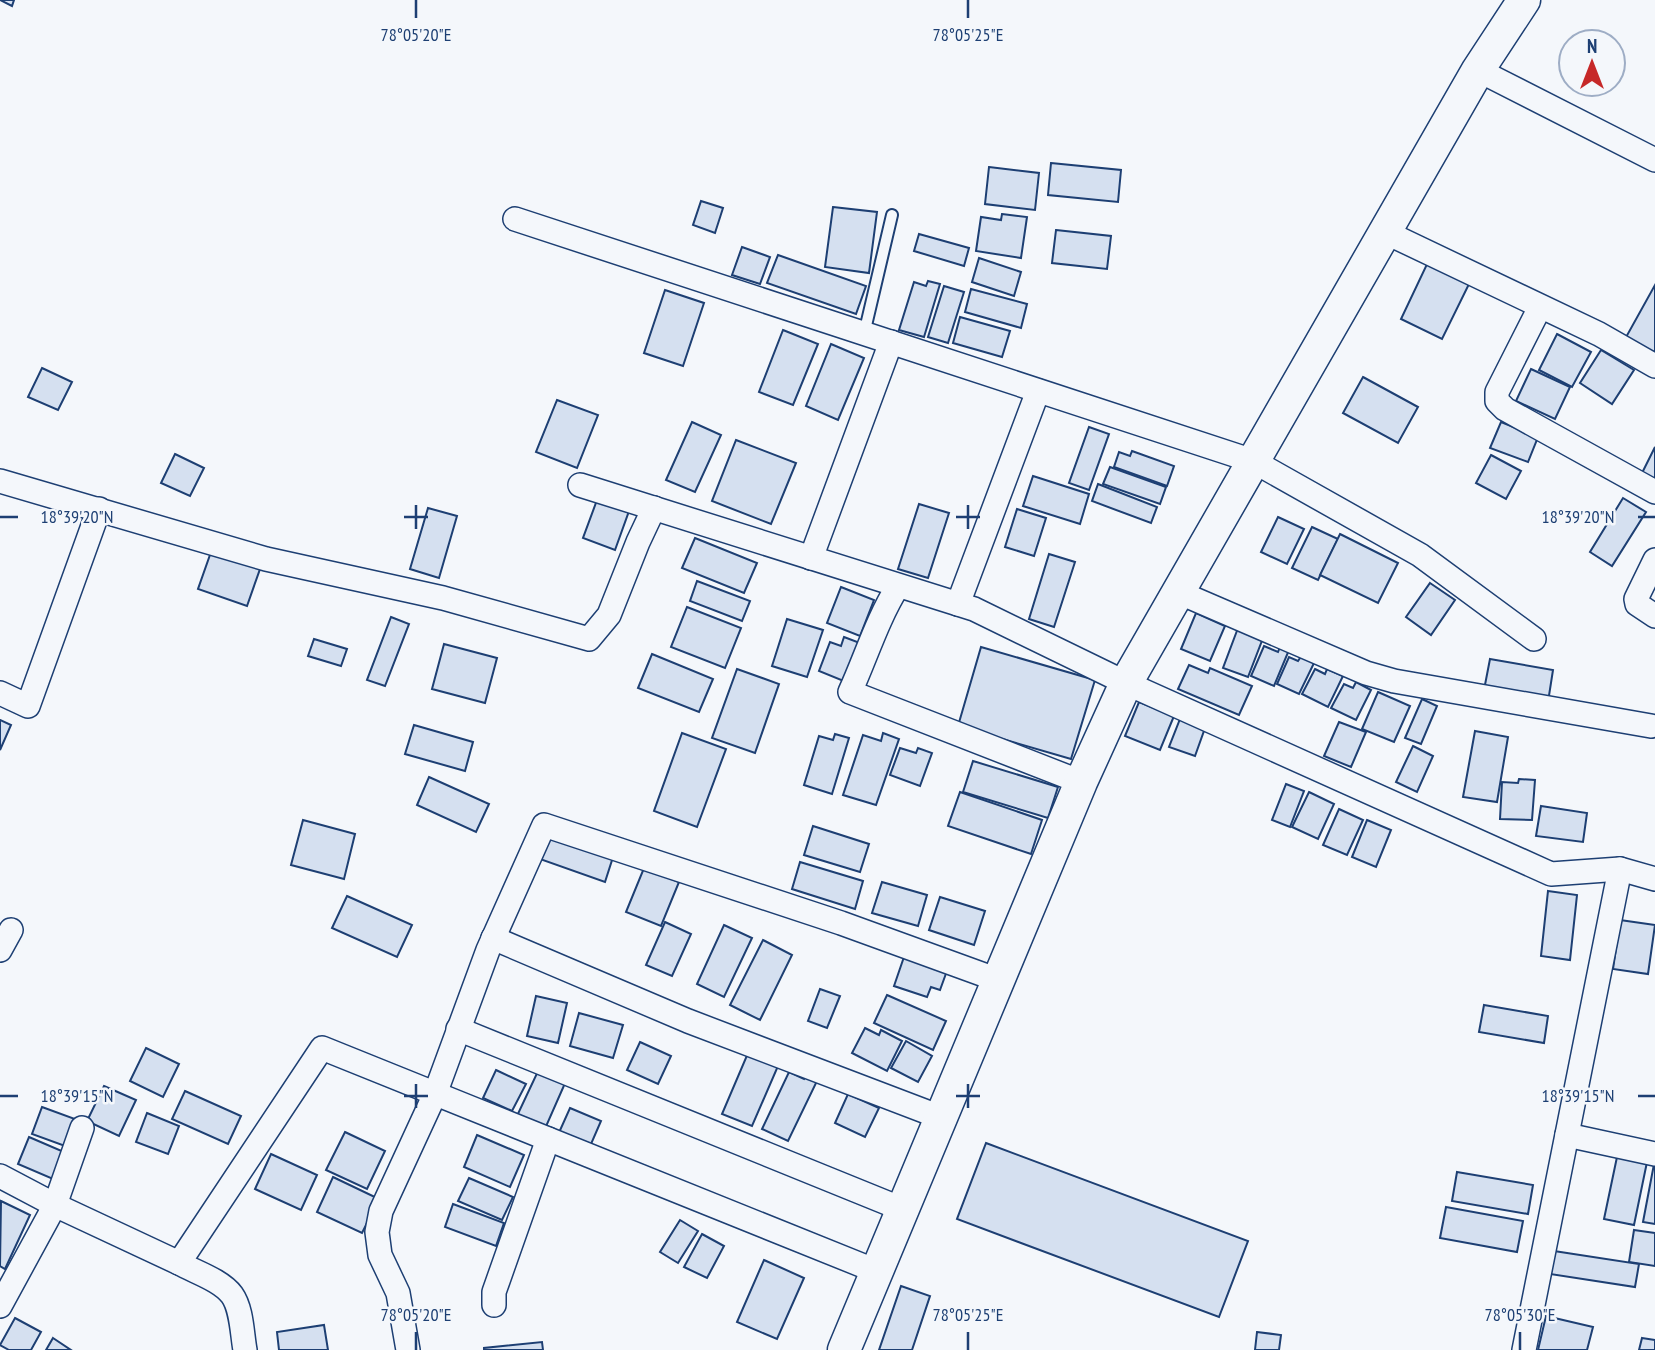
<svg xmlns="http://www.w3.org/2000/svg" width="1655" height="1350" viewBox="0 0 1655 1350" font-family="'PT Sans Narrow',sans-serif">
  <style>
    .building { fill: #d5e0f0; stroke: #1d3f73; stroke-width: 2 }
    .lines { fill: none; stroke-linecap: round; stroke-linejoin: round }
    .lane-casing { stroke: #1d3f73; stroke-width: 14 }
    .street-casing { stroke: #1d3f73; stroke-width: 26 }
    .secondary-casing { stroke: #1d3f73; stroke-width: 35 }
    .lane { stroke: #f4f7fb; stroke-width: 10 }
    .street { stroke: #f4f7fb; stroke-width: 23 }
    .secondary { stroke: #f4f7fb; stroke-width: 32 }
    .ticks { fill: none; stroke: #1d3f73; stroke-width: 2.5 }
    .ticks-label { font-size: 18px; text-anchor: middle; fill: #1d3f73; stroke: #f4f7fb; stroke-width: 5; stroke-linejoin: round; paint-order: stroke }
  </style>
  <rect width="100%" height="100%" fill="#f4f7fb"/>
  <g class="building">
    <path d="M0,0h14l-2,6z"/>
    <path d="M1051,163l70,7 -3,32 -70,-7z"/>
    <path d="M989,167l50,6 -4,37 -50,-6z"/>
    <path d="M701,201l22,7 -8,25 -22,-8z"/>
    <path d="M833,207l44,5 -8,61 -44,-6z"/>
    <path d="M1002,214l25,3 -6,41 -45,-7 5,-34 20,3z"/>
    <path d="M1056,230l55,6 -4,33 -55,-6z"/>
    <path d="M919,234l50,14 -5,18 -50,-15z"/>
    <path d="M742,247l28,10 -10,27 -28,-9z"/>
    <path d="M778,255l88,31 -10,28 -89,-31z"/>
    <path d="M979,258l42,14 -7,24 -42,-14z"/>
    <path d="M1428,262l42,20 -28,57 -41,-20z"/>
    <path d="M928,281l12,3 -16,53 -25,-7 15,-48 12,4z"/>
    <path d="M1655,285v65l-2,4 -28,-15z"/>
    <path d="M944,286l20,6 -16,51 -20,-6z"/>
    <path d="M971,289l56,15 -6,24 -56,-16z"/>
    <path d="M665,290l39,13 -21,63 -39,-13z"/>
    <path d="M960,317l50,14 -8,26 -49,-14z"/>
    <path d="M783,330l35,14 -25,61 -34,-13z"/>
    <path d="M1557,334l34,18 -19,35 -33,-17z"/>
    <path d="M831,344l33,14 -26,62 -32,-14z"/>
    <path d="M1601,350l33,20 -22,34 -32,-21z"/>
    <path d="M42,368l30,14 -14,28 -30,-13z"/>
    <path d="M1531,369l39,18 -15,32 -39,-18z"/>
    <path d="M1363,377l55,30 -20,36 -55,-30z"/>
    <path d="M557,400l41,15 -21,53 -41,-16z"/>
    <path d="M692,422l29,13 -26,57 -29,-12z"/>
    <path d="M1501,422l37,15 -10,25 -38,-14z"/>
    <path d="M1089,427l20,7 -20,56 -20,-7z"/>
    <path d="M736,440l60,23 -25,61 -59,-23z"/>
    <path d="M1655,447v32l-13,-6z"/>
    <path d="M1132,451l42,15 -7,20 -53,-19 5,-15 11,4z"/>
    <path d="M175,454l29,14 -14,28 -29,-13z"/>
    <path d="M1491,455l30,16 -15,28 -30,-16z"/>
    <path d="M1110,467l56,20 -6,17 -57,-20z"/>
    <path d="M1033,476l56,18 -9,30 -57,-18z"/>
    <path d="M1098,484l59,23 -6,16 -59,-22z"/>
    <path d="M1623,498l23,14 -34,54 -22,-14z"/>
    <path d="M597,500l32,11 -14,39 -32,-12z"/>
    <path d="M919,504l30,9 -21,65 -30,-9z"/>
    <path d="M428,508l29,8 -18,62 -29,-9z"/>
    <path d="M1017,509l29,9 -12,38 -29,-9z"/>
    <path d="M1278,517l26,12 -17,35 -26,-12z"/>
    <path d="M1312,527l26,12 -20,41 -26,-12z"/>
    <path d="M1340,534l58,29 -20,40 -58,-28z"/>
    <path d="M695,538l62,25 -13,30 -62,-25z"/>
    <path d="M211,552l49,17 -13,37 -49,-17z"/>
    <path d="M1049,554l26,8 -21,65 -25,-8z"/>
    <path d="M697,581l53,20 -8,20 -52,-20z"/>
    <path d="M1430,583l25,17 -24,35 -25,-18z"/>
    <path d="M841,587l33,13 -14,36 -33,-13z"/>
    <path d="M687,607l54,21 -16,40 -54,-21z"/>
    <path d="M1196,613l29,13 -15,35 -29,-12z"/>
    <path d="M391,617l18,7 -24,62 -18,-6z"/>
    <path d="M787,619l36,11 -16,47 -35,-11z"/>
    <path d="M1238,628l25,10 -15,39 -25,-9z"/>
    <path d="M844,637l16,6 -14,39 -27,-11 11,-29 11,4z"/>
    <path d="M314,639l33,10 -6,17 -33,-10z"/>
    <path d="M444,644l53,14 -12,45 -53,-14z"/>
    <path d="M1264,646l14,6 2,-5 9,3 -15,36 -23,-10z"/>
    <path d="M981,647l114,33 -24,79 -113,-33z"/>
    <path d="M652,654l61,25 -14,33 -61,-24z"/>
    <path d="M1302,655l13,6 -16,33 -22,-10 12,-27 9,4z"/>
    <path d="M1490,659l63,11 -5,32 -64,-12z"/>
    <path d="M1189,665l19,8 2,-5 42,18 -13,29 -61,-26z"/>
    <path d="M737,669l42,15 -24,69 -43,-15z"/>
    <path d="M1315,669l10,5 2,-5 16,7 -15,31 -26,-13z"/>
    <path d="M1356,682l15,8 -15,30 -25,-12 13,-24 9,4z"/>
    <path d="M1378,692l32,14 -16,36 -32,-13z"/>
    <path d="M1422,699l15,7 -16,38 -16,-6z"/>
    <path d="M1139,702l35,14 -14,34 -35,-14z"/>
    <path d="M1180,719l25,9 -10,28 -26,-9z"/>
    <path d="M0,720l11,5 -11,25z"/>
    <path d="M1339,722l27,10 -15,35 -27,-11z"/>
    <path d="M414,725l59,17 -8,29 -60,-17z"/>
    <path d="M1475,731l33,6 -11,65 -34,-5z"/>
    <path d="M682,733l44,16 -29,78 -43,-16z"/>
    <path d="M883,733l16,6 -23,66 -33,-10 20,-60 18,6z"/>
    <path d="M835,734l14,4 -17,56 -28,-9 15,-49 14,4z"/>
    <path d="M1413,746l20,10 -16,36 -21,-10z"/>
    <path d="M900,748l16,5 2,-5 14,5 -12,33 -30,-11z"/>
    <path d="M973,761l85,26 -10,31 -85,-26z"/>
    <path d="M429,777l60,27 -13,28 -59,-27z"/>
    <path d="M1519,779l16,1 -3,40 -32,-1 2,-37 16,1z"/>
    <path d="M1286,784l18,7 -14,36 -18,-7z"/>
    <path d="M960,792l82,28 -11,34 -83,-28z"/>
    <path d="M1309,792l25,12 -16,35 -26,-12z"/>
    <path d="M1541,806l46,7 -4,29 -47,-6z"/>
    <path d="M1339,809l24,11 -16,35 -24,-10z"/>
    <path d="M303,820l52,14 -11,45 -53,-14z"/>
    <path d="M1367,820l24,10 -15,37 -24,-10z"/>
    <path d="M813,826l56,18 -9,28 -56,-17z"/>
    <path d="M546,833l67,24 -8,25 -68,-24z"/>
    <path d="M800,862l63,19 -8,28 -63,-20z"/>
    <path d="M644,868l35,14 -18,44 -35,-14z"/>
    <path d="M882,882l45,13 -9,31 -46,-13z"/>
    <path d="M1548,891l29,4 -7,65 -29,-4z"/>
    <path d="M347,896l65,29 -15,32 -65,-29z"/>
    <path d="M940,897l45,14 -11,34 -45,-15z"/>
    <path d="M1620,920l35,5 -7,49 -35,-5z"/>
    <path d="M665,922l26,12 -19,42 -26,-11z"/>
    <path d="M724,925l28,13 -28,59 -27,-13z"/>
    <path d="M763,940l29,15 -32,65 -30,-15z"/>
    <path d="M905,954l43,14 -8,22 -9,-3 -4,10 -33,-11z"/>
    <path d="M820,989l20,7 -13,32 -19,-7z"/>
    <path d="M887,995l59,26 -13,29 -59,-27z"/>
    <path d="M536,996l31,7 -9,40 -31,-7z"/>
    <path d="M1484,1005l64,11 -4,27 -65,-11z"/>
    <path d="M579,1013l44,12 -10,33 -43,-12z"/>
    <path d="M865,1028l14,7 2,-5 21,11 -15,30 -35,-18z"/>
    <path d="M906,1041l26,15 -14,26 -27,-14z"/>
    <path d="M640,1042l31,14 -13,28 -31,-14z"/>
    <path d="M146,1048l33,16 -16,33 -33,-16z"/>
    <path d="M748,1053l30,13 -26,60 -30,-12z"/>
    <path d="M539,1069l27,12 -22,50 -28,-13z"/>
    <path d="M496,1070l30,14 -14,27 -29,-13z"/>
    <path d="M789,1072l15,7 2,-4 11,6 -29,60 -26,-12z"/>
    <path d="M104,1086l32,14 -17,36 -32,-15z"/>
    <path d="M185,1091l56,25 -13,28 -56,-25z"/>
    <path d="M848,1094l31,14 -14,29 -30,-14z"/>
    <path d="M42,1107l33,12 -10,27 -33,-12z"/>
    <path d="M570,1108l31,13 -13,30 -31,-14z"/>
    <path d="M147,1113l32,13 -11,28 -32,-12z"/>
    <path d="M345,1132l40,19 -18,38 -41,-19z"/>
    <path d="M477,1135l47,20 -14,32 -46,-20z"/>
    <path d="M29,1137l35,15 -11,27 -35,-15z"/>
    <path d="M986,1143l262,98 -29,76 -262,-98z"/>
    <path d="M271,1154l46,21 -16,35 -46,-21z"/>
    <path d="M1617,1157l30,5 -13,63 -30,-6z"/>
    <path d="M1654,1164h1v60l-12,-2z"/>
    <path d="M1457,1172l76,13 -5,29 -76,-13z"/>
    <path d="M333,1177l46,22 -17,34 -45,-21z"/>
    <path d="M469,1178l44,19 -11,23 -44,-19z"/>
    <path d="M1,1201l29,14 -25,54 -5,-3z"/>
    <path d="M453,1204l51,19 -8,23 -51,-19z"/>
    <path d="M1446,1207l77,14 -6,31 -77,-14z"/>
    <path d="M680,1220l18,11 -20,32 -18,-11z"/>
    <path d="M1634,1230l21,3v33l-26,-4z"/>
    <path d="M702,1234l22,12 -17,32 -23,-11z"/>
    <path d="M1554,1251l85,13 -4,23 -85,-13z"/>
    <path d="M764,1260l40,18 -27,61 -40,-17z"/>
    <path d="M901,1286l29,10 -18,54h-33z"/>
    <path d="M1546,1316l47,11 -6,23h-49z"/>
    <path d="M15,1318l26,14 -10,18h-22l-9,-5z"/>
    <path d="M324,1325l4,25h-49l-2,-18z"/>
    <path d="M1257,1332l24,3 -2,15h-24z"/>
    <path d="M53,1338l18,12h-25z"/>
    <path d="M1642,1338l13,2v10h-16z"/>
    <path d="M542,1342l1,8h-59v-2z"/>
  </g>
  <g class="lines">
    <g class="lane-casing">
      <path id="lane" d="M864,334l28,-119"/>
    </g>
    <g class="street-casing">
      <g id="street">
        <path d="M1478,70l177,90"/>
        <path d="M515,219l738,242 167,94 114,84"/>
        <path d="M1385,232l214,102 56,32"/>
        <path d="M1540,307l-43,85v9l8,8 150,83"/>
        <path d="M0,481l266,78 177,39 146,41 20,-24 29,-73 16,-34"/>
        <path d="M580,485l394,124 152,74 425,191 69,-5 35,10"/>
        <path d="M811,558l80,-216"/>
        <path d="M1655,560l-19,39 1,5 18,12"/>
        <path d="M898,586c-21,34 -32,71 -48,106l231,90"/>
        <path d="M1178,592l188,81 28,8 257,45"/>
        <path d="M958,604l80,-213"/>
        <path d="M0,693l28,13 71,-197"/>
        <path d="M493,938l195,83 252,96"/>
        <path d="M0,950l11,-20"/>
        <path d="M458,1029l444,180"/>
        <path d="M1567,1135l88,19"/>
        <path d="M0,1176l55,29 124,58 143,-215 554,223"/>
        <path d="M179,1263c16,9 42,17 53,32 10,14 10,39 13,55"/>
        <path d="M494,1305v-13l54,-153"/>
        <path d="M0,1306l55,-101 27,-77"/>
        <path d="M408,1350l-10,-57 -18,-38 -3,-23 4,-21 54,-117 53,-144 56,-125 297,98 157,57"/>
        <path d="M1524,1350l96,-481"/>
      </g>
    </g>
    <g class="secondary-casing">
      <path id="secondary" d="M844,1350l237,-568 45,-99 352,-613 46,-70"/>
    </g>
    <use href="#lane" class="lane"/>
    <use href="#street" class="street"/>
    <use href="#secondary" class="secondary"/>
  </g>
  <path class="ticks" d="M416,0v18M968,0v18M416,505v24M968,505v24M0,517h18M404,517h24M956,517h24M1638,517h17M416,1084v24M968,1084v24M0,1096h18M404,1096h24M956,1096h24M1638,1096h17M416,1332v18M968,1332v18M1520,1332v18"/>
  <g class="ticks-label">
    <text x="416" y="41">78°05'20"E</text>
    <text x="968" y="41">78°05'25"E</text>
    <text x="77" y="523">18°39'20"N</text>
    <text x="1578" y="523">18°39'20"N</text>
    <text x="77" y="1102">18°39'15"N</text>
    <text x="1578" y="1102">18°39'15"N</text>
    <text x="416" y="1321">78°05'20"E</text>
    <text x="968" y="1321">78°05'25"E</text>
    <text x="1520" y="1321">78°05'30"E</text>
  </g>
  <g transform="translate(1592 63)"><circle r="33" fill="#f4f7fb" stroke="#9eadc5" stroke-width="2"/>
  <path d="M0-5L12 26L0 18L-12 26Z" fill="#c62828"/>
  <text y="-10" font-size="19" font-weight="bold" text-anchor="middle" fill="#1d3f73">N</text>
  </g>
</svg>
